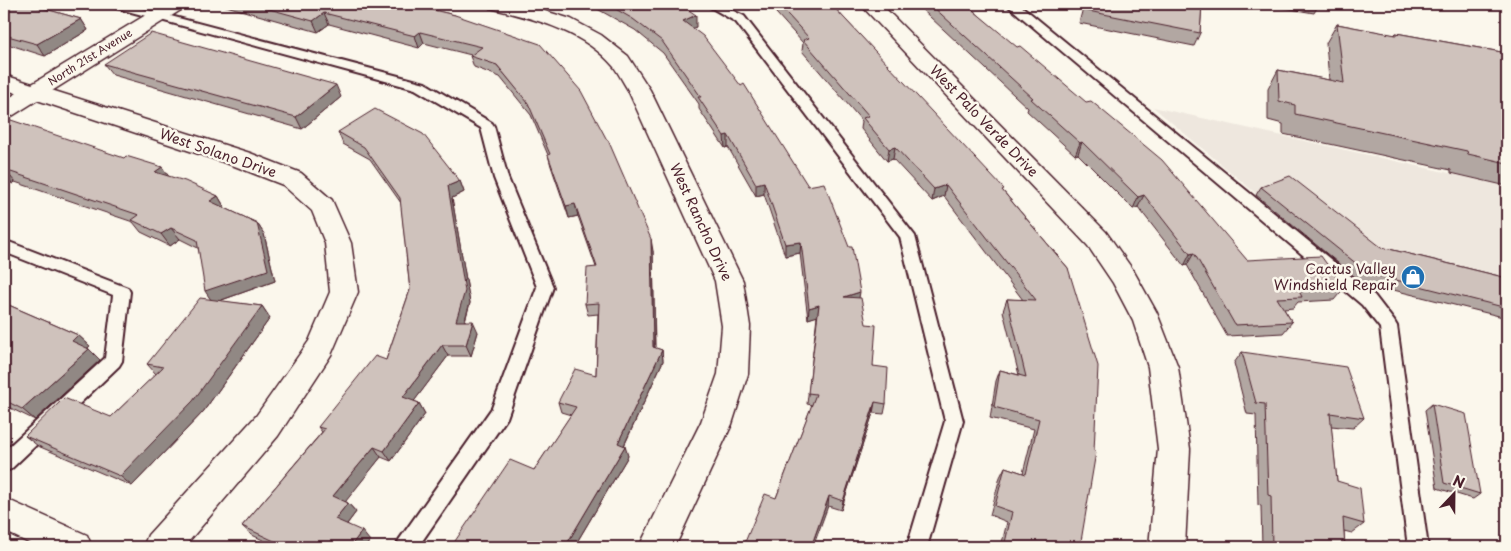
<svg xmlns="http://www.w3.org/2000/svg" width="1511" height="551" viewBox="0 0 1511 551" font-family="'Playpen Sans',sans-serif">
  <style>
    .built { fill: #eee7de }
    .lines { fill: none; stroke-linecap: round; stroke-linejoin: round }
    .service-casing { stroke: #4a1f2b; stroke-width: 4 }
    .minor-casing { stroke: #4a1f2b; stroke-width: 3 }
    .tertiary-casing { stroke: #4a1f2b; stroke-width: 3 }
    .service { fill: #fbf7ec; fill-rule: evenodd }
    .minor { fill: #fbf7ec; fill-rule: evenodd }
    .tertiary { fill: #fbf7ec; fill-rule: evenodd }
    .wall { fill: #b2a7a2; stroke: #4a1f2b }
    .shaded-wall { fill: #918884; stroke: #4a1f2b }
    .building { fill: #cfc2bc; stroke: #4a1f2b }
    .labels { text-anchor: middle; stroke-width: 5; stroke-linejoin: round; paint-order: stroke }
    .far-street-label { font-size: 11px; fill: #4a1f2b; stroke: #fbf7ec }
    .street-label { font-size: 14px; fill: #4a1f2b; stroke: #fbf7ec }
    .poi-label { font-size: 14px; fill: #4a1f2b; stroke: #fbf7ec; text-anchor: end }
  </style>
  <rect width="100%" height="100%" fill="#fbf7ec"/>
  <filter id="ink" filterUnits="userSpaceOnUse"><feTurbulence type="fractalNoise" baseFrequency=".02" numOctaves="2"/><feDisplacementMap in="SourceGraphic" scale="10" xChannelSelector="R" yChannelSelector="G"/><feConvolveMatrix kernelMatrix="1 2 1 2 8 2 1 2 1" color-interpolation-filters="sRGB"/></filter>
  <g filter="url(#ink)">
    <path class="built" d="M1153,107l354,79v133l-147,-38z"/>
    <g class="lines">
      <g class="service-casing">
        <g id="service">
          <path d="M107,4h18l300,79 67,40 2,3 14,52 45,109 -46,131 -89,129h-22l3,-7 93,-132 45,-121 -43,-109 -13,-50 -66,-39 -306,-83z"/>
          <path d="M705,4h14l25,12 171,220 48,185 -36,126h-20l38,-126 -45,-184 -164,-215z"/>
          <path d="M1006,4h13l355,291 20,26 3,5 31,221h-20l-28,-219 -18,-23z"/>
          <path d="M4,240l124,48 2,4 -8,69 -3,5 -108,103 -7,3v-21l101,-93 8,-63 -109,-43z"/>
        </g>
      </g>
      <g class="minor-casing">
        <g id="minor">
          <path d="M487,4h35l49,15 30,16 27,21 22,34 93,191 7,45 -2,48 -16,50 -57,123h-36l62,-125 17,-48 4,-48 -7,-45 -87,-191c-5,-8 -9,-16 -14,-23 -31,-37 -80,-48 -124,-59z"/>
          <path d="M860,4h21l225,228 27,38 24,43 21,54 12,82 -5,98h-36l9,-98 -10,-82 -15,-46 -20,-38 -25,-37z"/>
          <path d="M4,75l246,78 51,20 31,27 19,43 7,49 -27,63 -53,81 -94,111h-41l5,-12 108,-119 53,-75 21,-49 -5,-49 -13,-32 -29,-26 -51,-20 -228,-76z"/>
          <path d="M4,498l83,37 5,12h-55l-33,-16z"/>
        </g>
      </g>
      <g class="tertiary-casing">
        <path id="tertiary" d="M164,4h23l-3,4 -172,108 -8,2v-17z"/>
      </g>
      <use href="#service" class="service"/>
      <use href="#minor" class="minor"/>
      <use href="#tertiary" class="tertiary"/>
    </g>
    <g class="wall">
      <path d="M4,4l34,3 43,12 7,11 -43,26 -41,-13z"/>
      <path d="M219,4h189l47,11 198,236 2,97 7,2 1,11 -39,85 4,10 -54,91h-123l83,-77 37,-55 -10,-3 -3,-10 38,-27 2,-61 -10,1 -3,-11 11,-37 -18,-51 -9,2 -18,-52 -3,-11 -17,-40 -31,-38 -26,-10 -4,-11 1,-1 -47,-12 -5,5 -90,-24 -11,8z"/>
      <path d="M586,4h94l16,23 -3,1 166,270 14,68 13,38 -2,10 -11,-1 -32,97 -13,-4 -52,-8 36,-93 -5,-1 10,-88 -9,3 -8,-66 -15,3 -21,-62 -8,2 -28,-49 -3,1 -26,-39v-5l-36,-51 -28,-23 -43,-24z"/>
      <path d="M768,4h63l172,187 65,77 12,279h-79l6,-25 -17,-7 10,-38 5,-10 18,6 11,-44 -44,-11 6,-37 4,-11 19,5 -16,-64 4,-12 16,1 -79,-104 -12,5 -39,-42 -6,2 -26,-32 1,-8 -60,-70 1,-8z"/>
      <path d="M916,4h54l1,1v3l276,252 97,28 -10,12 -36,2 -5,6 -9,1 8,13 -9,11 -56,3 -40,-71 -3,1 -46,-59 -5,2 -55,-55 -3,1 -48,-44 1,-3z"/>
      <path d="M1084,4h118l-2,29 -6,13 -115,-23z"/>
      <path d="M1261,4h58l-5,9z"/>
      <path d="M1337,24l57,11 2,-2 111,20v133l-56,-13v-3l-168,-36v-10l-15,-4v-31l10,-19 51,10 -3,-37z"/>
      <path d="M104,64l237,33 -39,32 -189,-54z"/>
      <path d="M4,125l164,51 50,20 7,12 32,15 7,11 11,47 -56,20 43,5 8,12 -67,94 -71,74 -94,-40 -13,-10 86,-19 45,-43 -9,-10 64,-65 -13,-51 -18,-9 -10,7 -29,-14 -8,-10 -118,-40 -2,2 -9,-4z"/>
      <path d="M338,132l122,49 4,11 -12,6 18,105 -5,18 13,11 -7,24h-23l-34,45 5,2 6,11 -34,47 -10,-4 -36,44 3,2 8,9 -9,12 23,17 -5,6h-87l-26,-12 -10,-9 80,-94 -4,-5 68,-67 24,-70 -9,-87 -31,-44 -27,-15z"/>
      <path d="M1261,187l120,60 126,31v40l-146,-36 -105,-87z"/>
      <path d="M4,303l74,32 12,11 -2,2 12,12 -65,60 -31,-15z"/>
      <path d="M1242,352l122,66 -11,10 -22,-2 6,55 27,43 -12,9 -8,-2 1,16h-83l-1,-41 -3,-1 -2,-90 -9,-1 -13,-51z"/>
      <path d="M1432,404l48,90 -7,5 -36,-11 -12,-78z"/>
    </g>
    <g class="shaded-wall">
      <path d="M27,4h9l5,7z"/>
      <path d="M324,13l5,11 -11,8 -5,-11z"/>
      <path d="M696,15v12l-12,5 -1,-11z"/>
      <path d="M81,19l7,11 -43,26 -8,-12z"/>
      <path d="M420,32l4,11 -5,5 -4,-12z"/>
      <path d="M336,85l5,12 -39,32 -6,-12z"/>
      <path d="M728,135v12l-3,1 -1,-12z"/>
      <path d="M1082,142l-4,12 -3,1 5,-12z"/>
      <path d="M895,147l-2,12 -6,2 2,-12z"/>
      <path d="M162,167l8,11 -15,-6z"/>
      <path d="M5,170l10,12 -2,2 -9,-10v-3z"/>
      <path d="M460,181l4,11 -12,6 18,105 -9,29 -5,-11 -8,-135z"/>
      <path d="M764,182v12l-8,2v-12z"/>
      <path d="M946,185l-2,11 -12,5 2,-12z"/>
      <path d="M1144,195l-6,12 -5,2 5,-12z"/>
      <path d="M218,196l7,12 -7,5 -8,-12z"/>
      <path d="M575,204l3,12 -9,2 -3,-12z"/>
      <path d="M257,223l7,11 11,47 -62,22 -8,-12z"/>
      <path d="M171,228l9,11 -10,7 -9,-12z"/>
      <path d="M651,239l2,12 2,107 -2,-11z"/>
      <path d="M801,242l-1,11 -15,3v-12z"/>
      <path d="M1194,253l-7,12 -3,1 6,-12z"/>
      <path d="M860,292l-2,12 -14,-7z"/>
      <path d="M819,305l-1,11 -10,3 1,-11z"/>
      <path d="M262,306l8,12 -67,94 -71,74 -12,-10z"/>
      <path d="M473,321l5,11 -7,24 -5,-11z"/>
      <path d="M78,335l12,11 -7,6 -11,-11z"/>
      <path d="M442,345l6,11 -39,52 -6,-11z"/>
      <path d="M89,349l11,11 -65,60 -13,-11z"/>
      <path d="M662,350l1,11 -43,93 -2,-11z"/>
      <path d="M875,402l-2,11 -32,97 2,-9z"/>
      <path d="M419,403l6,11 -34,47 -7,-10z"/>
      <path d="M625,446l3,10 -54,91h-9z"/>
      <path d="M374,447l7,10 -39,49 -9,-10z"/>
      <path d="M829,496l-1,10 -15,41h-2z"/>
      <path d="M348,503l8,9 -12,16 -9,-9z"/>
      <path d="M362,531l8,10 -5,6h-15z"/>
    </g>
    <g class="building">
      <path d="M4,4h24l53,15 -44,25 -33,-9z"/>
      <path d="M251,4h157l47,11 85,29 41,47 26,49h1l43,99 2,108 9,3 -44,93 7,3 -60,101h-114l59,-87 24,10 42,-63 -18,-5 17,-33 21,6 3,-72 -14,1 2,-36 10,-1 -22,-63 -9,2 -18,-51 2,-1 -22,-51 -31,-38 -27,-9 12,-9 -62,-15 -5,4 -91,-23 -11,8z"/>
      <path d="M607,4h73l16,11 -13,6 20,15 38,50 3,-2 64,102 16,-3 25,64h3l8,45 -16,5 17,1 5,26 10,1 -3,41 15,2 -2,36 -11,-2 -32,99 -14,-5 -18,51h-68l22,-53 11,4 40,-104 -8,-1 11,-88 -10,3 -8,-66 -16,2 -21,-62 -8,2 -28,-49 -4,1 -26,-39h3l-39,-56 -29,-22z"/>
      <path d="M778,4h53l173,185 -2,1 66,78 30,98 -4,85 2,1 -16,95h-76l8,-35 -17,-6 10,-39 21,7 13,-55 -45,-12 6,-37 26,7 -19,-78 29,1 -90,-115 -12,4 -39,-42 -6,2 -26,-31 6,-2 -66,-76 6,-2z"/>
      <path d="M930,4h40l1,1 -3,1 49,41 3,-1 66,56 5,-1 71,59 85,100 74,-4 23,32 -45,3 3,6 -25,1 15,24 -57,3 -41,-72 -4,1 -46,-59 -6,2 -56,-55 -2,1 -49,-44 2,-1z"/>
      <path d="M1085,4h117l-2,29 -117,-23z"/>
      <path d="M1337,24l59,11v-2l111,20v110l-39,-9 -1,-3 -172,-37v-9l-16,-4 -1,-31 66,13z"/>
      <path d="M151,33l185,52 -40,32 -192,-53z"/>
      <path d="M375,109l48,25 37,47 -12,5 17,105 -9,30h17l-7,24h-24l-39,52 16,6 -35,48 -10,-4 -41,49 15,7 -13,16 27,12 -12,16h-63l-45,-21 83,-97 -7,-2 57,-71 11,4 24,-70 -10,-92 -36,-51 -26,-15z"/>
      <path d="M11,120l113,38 2,-2 36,11 -7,5 30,9 33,15 -8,5 47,22 11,47 -63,21 -8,-51 -26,-12 -10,6 -29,-14 7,-5 -134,-45 -1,1v-46z"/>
      <path d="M1290,176l91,71 126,31v30l-139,-35 -107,-86z"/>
      <path d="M200,298l62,8 -69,95 -73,75 -95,-40 39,-38 47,19 52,-50 -16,-3z"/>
      <path d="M4,303l74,32 -6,6 17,8 -67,60 -18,-9z"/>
      <path d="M1242,352l104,15 18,51 -34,-5 7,68 23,7 4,36 -21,-6 2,29h-73l-1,-51 -3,-1 -3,-91 -9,-1z"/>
      <path d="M1432,404l34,10 14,80 -36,-11z"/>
    </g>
  </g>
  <defs>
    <g id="shop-disc" transform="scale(1.25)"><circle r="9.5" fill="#1f6fb2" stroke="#fbf7ec"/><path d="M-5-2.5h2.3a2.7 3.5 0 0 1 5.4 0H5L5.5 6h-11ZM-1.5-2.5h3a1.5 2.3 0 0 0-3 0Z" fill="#fff"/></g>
  </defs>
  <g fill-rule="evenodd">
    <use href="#shop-disc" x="1413" y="277"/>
  </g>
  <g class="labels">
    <g class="far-street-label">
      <text transform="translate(90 57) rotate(-32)" y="4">North 21st Avenue</text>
    </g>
    <g class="street-label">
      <text transform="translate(984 121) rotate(46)" y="5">West Palo Verde Drive</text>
      <text transform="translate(218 153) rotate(19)" y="5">West Solano Drive</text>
      <text transform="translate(701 222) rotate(65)" y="5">West Rancho Drive</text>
    </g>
    <g class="poi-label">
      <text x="1396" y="274">Cactus Valley<tspan x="1396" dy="16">Windshield Repair</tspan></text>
    </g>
  </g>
  <rect width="1511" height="551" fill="none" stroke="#fbf7ec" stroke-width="20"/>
  <rect x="10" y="10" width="1491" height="531" fill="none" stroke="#4a1f2b" stroke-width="2" filter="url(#ink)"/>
  <g transform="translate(1454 494) rotate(22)" stroke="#fbf7ec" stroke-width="4" paint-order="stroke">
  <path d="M0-4L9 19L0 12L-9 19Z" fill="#4a1f2b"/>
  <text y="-8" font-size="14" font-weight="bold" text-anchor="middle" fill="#4a1f2b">N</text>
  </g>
</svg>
